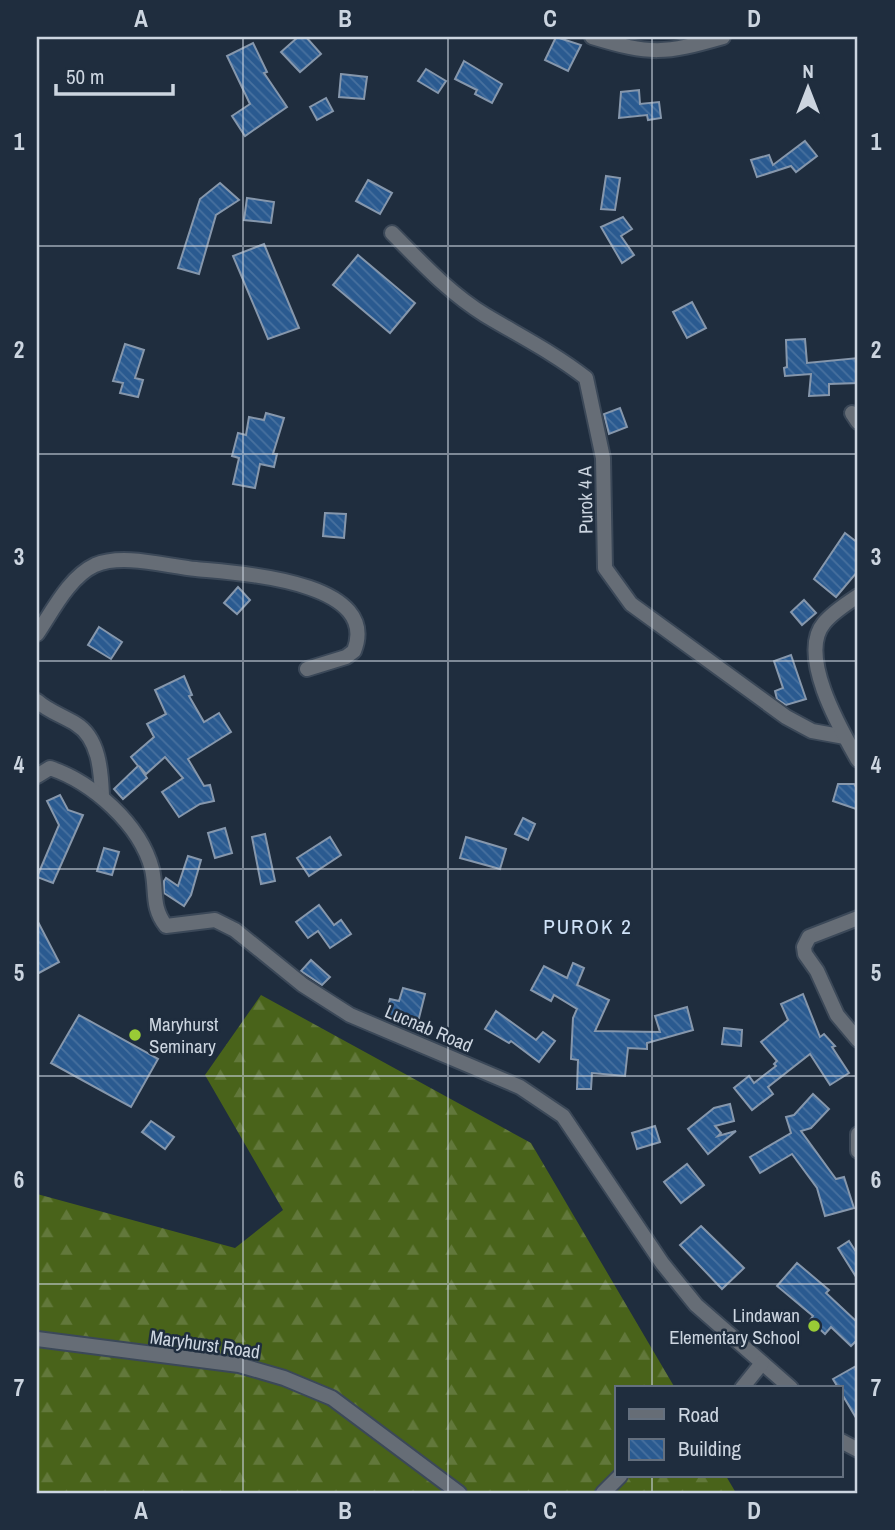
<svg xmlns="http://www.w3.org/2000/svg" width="895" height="1530" viewBox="0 0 895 1530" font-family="'Archivo Narrow',sans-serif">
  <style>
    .forest { fill: url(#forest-firs) }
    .building { fill: url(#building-back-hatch); stroke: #8697ac; stroke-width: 2 }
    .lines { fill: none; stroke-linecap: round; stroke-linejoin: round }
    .minor-casing { stroke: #3b4858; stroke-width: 18 }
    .minor { stroke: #666d76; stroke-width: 14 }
    .grid { fill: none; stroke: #ccd5e0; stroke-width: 2; stroke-opacity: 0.55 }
    .poi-dot { fill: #99cb36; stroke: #1f2d3e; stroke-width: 2.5 }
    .labels { text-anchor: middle; stroke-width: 5; stroke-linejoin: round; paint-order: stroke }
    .street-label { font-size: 19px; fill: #ccd5e0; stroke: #1f2d3e }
    .poi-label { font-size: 19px; fill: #ccd5e0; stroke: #1f2d3e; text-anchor: start }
    .neighbourhood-label { font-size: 21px; letter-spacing: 2px; fill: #cfe2f8; stroke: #1f2d3e }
    .neatline { fill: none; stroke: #ccd5e0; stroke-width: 2.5 }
    .grid-label { font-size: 23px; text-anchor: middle; font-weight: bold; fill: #ccd5e0 }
  </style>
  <defs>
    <pattern id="forest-firs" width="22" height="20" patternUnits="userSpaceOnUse" patternTransform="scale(1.75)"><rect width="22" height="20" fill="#49631a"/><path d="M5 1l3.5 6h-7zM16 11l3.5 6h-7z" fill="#62783b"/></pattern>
    <pattern id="building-back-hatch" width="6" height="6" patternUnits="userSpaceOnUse" patternTransform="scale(1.75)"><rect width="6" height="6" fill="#2a5a90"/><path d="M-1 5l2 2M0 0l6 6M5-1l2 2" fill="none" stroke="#48719f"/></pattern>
  </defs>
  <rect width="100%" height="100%" fill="#1f2d3e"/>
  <path class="forest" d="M261,995l270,148 144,245h-58v88h109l10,17h-699v-299l198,54 48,-38 -78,-135z"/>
  <g class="building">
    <path d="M298,37h8l15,17 -21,18 -19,-20z"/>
    <path d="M556,37l25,8 -13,26 -23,-11z"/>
    <path d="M253,43l14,29 -3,1 23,34 -42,29 -13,-20 18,-12 -23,-48z"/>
    <path d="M464,61l38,23 -10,19 -17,-9 2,-4 -22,-11z"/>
    <path d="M426,69l20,12 -8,12 -20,-12z"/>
    <path d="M341,74l26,3 -3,22 -25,-2z"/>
    <path d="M639,90l1,14 19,-2 2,16 -13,2 -1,-5 -28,3 2,-26z"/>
    <path d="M326,98l7,13 -16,9 -7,-13z"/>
    <path d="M805,141l12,15 -21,16 -5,-6 -34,11 -6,-17 18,-5 4,10z"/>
    <path d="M606,176l14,2 -5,32 -14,-1z"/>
    <path d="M368,180l24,13 -12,21 -24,-13z"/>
    <path d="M220,183l19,17 -23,15 -17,59 -21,-6 22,-69z"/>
    <path d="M247,198l27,4 -3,21 -27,-3z"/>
    <path d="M623,217l9,12 -11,7 13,19 -12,8 -21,-36z"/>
    <path d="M264,244l35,84 -31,11 -35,-83z"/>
    <path d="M358,255l57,48 -25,30 -57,-48z"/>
    <path d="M692,302l14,26 -19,10 -14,-26z"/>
    <path d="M805,339l2,24 51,-5v25l-29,1v11l-20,1 2,-22 -26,2 -1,-8 3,-1 -1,-27z"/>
    <path d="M125,344l19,6 -9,28 8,2 -5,17 -18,-4 3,-10 -10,-2z"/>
    <path d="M620,408l7,19 -18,7 -5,-20z"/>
    <path d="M266,413l18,5 -11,36h4l-3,13 -14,-3 -5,24 -22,-4 6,-26 -7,-2 6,-23 8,2 3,-18 15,3z"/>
    <path d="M325,513l21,1 -2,24 -21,-2z"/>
    <path d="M845,533l13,10v28l-22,26 -22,-18z"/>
    <path d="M238,587l12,13 -13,14 -13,-11z"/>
    <path d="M804,600l12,13 -14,12 -11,-13z"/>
    <path d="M99,627l23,15 -11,17 -23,-14z"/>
    <path d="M791,655l15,44 -20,6 -9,-6 -2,-8 8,-3 -9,-27z"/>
    <path d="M184,676l8,19 -3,1 15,26 15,-9 12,19 -43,27 16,27 6,-1 4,16 -14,3 -21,13 -17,-25 21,-14 -18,-21 -19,17 -7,-8 8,12 -24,21 -9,-10 24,-23 -7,-9 23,-20 -7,-13 19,-10 -11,-24z"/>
    <path d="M838,784h16l4,6 -2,19 -23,-8z"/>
    <path d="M60,795l8,15 15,5 -30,68 -16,-6 22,-52 -12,-24z"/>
    <path d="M523,818l12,6 -7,16 -13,-6z"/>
    <path d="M225,828l7,25 -17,5 -7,-25z"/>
    <path d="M265,834l10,47 -14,3 -9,-47z"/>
    <path d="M330,837l11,18 -32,21 -12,-18z"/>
    <path d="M466,837l40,12 -6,20 -40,-11z"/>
    <path d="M104,848l15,4 -7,23 -15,-4z"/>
    <path d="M188,856l13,4 -10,35 -7,11 -20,-13v-12l2,-3 12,8z"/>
    <path d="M319,905l15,20 7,-5 10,14 -21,14 -12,-17 -10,7 -12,-16z"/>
    <path d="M37,920l22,42 -22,12z"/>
    <path d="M311,960l19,17 -8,8 -21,-14z"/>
    <path d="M573,963l11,5 -7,17 32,15 -14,31 65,1 -5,-16 32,-9 6,23 -46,13v6l-19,-1 -3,28 -33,-3 -1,16h-14l1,-29 -7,-1 2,-41 4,-9 -23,-14 -3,6 -20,-11 13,-24 23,12z"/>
    <path d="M403,988l22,6 -8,32 -32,-8 5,-19 9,2z"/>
    <path d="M803,994l17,43 4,-3 11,12 -3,1 17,26 -19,12 -20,-31 -42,33 5,7 -21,16 -18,-22 15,-12 5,7 22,-17 -2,-2 3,-3 -16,-19 27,-22 -7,-16z"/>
    <path d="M496,1011l40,29 7,-8 12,9 -16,21 -28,-21 -2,2 -24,-14z"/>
    <path d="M79,1015l79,44 -27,48 -80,-44z"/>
    <path d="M724,1028l18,2 -1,16 -19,-2z"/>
    <path d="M813,1094l16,15 -18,19 -10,3 35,48 8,-2 10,31 -29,8 -8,-28 -25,-34 -32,19 -10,-16 41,-24 -5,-16 8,-2z"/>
    <path d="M730,1104l4,17 -19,5 6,7 -3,3 18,-5 -28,23 -20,-25 26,-21z"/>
    <path d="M151,1121l23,16 -9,12 -23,-17z"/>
    <path d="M655,1126l5,16 -23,7 -5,-16z"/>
    <path d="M687,1164l17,21 -23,18 -17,-21z"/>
    <path d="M701,1226l43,42 -22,21 -42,-44z"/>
    <path d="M849,1241l9,14v25l-20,-32z"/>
    <path d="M797,1263l32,27 -3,3 32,30v16l-7,7 -20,-19 -6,7 -15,-14 3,-4 -36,-30z"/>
    <path d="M858,1365v56l-25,-42z"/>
  </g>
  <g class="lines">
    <g class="minor-casing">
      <g id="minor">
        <path d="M592,37c59,18 72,17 131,0"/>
        <path d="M392,233c29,29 57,60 93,82 35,21 69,38 101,63l17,80 2,110 26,36 155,113 26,14 33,6"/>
        <path d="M852,413l6,9"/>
        <path d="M858,596c-12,8 -25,16 -34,27 -27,32 17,107 34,137"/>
        <path d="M37,634c15,-22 32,-57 58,-69 28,-12 71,1 101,4 39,4 186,11 158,82l-8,6 -39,12"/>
        <path d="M37,701c11,10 26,15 39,23 23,14 25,47 26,71"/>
        <path d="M37,776l13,-8c42,14 90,56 102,101 5,22 -1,38 14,57l49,-6 20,10 68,55 47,30 170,72 43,29 99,147 34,42 95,83"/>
        <path d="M858,918l-49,19 -5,10 1,7 12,17 20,44 21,25"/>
        <path d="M858,1134v17"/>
        <path d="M37,1339l202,26 45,13 48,20 127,95"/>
        <path d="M742,1388l20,-25"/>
        <path d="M841,1441l17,9"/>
        <path d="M603,1493l17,-17"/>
      </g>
    </g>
    <use href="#minor" class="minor"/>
  </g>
  <path class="grid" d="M243,37v1456M448,37v1456M652,37v1351M37,246h821M37,454h821M37,661h821M37,869h821M37,1076h821M37,1284h821M652,1476v17"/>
  <g class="poi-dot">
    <circle cx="135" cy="1035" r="7"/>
    <circle cx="814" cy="1326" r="7"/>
  </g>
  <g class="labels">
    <g class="street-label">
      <text transform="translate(585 500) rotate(-91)" y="7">Purok 4 A</text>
      <text transform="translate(429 1028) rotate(23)" y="7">Lucnab Road</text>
      <text transform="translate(205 1344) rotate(8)" y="7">Maryhurst Road</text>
    </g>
    <g class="poi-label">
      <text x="149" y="1031">Maryhurst<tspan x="149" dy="22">Seminary</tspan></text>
      <text x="800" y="1322" text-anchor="end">Lindawan<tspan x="800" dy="22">Elementary School</tspan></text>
    </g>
    <g class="neighbourhood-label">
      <text x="588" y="934">PUROK 2</text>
    </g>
  </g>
  <rect width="895" height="1530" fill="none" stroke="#1f2d3e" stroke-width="77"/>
  <rect x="615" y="1386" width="228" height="91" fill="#1f2d3e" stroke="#64707f" stroke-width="2"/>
  <rect x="629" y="1409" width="35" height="10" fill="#666d76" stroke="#64707f" stroke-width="2"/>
  <text x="678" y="1422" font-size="21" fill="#ccd5e0">Road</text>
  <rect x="629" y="1439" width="35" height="21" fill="url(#building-back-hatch)" stroke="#64707f" stroke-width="2"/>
  <text x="678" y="1456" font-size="21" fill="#ccd5e0">Building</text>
  <g transform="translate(808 88)" stroke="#1f2d3e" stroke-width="5" paint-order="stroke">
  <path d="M0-5L12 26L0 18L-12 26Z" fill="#ccd5e0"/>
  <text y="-10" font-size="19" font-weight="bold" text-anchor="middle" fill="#ccd5e0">N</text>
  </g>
  <path d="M56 84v10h117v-10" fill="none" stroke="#ccd5e0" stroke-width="3.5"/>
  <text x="66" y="84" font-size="21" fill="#ccd5e0" stroke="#1f2d3e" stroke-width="5" paint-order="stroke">50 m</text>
  <rect x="38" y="38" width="818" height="1454" class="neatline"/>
  <g class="grid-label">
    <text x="141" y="27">A</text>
    <text x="345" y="27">B</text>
    <text x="550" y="27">C</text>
    <text x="754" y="27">D</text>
    <text x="19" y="150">1</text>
    <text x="876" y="150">1</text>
    <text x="19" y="358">2</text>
    <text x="876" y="358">2</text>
    <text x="19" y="565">3</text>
    <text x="876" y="565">3</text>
    <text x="19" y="773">4</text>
    <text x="876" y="773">4</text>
    <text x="19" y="981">5</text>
    <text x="876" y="981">5</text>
    <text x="19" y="1188">6</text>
    <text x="876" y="1188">6</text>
    <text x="19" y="1396">7</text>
    <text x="876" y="1396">7</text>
    <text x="141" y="1519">A</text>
    <text x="345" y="1519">B</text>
    <text x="550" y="1519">C</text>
    <text x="754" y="1519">D</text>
  </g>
</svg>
